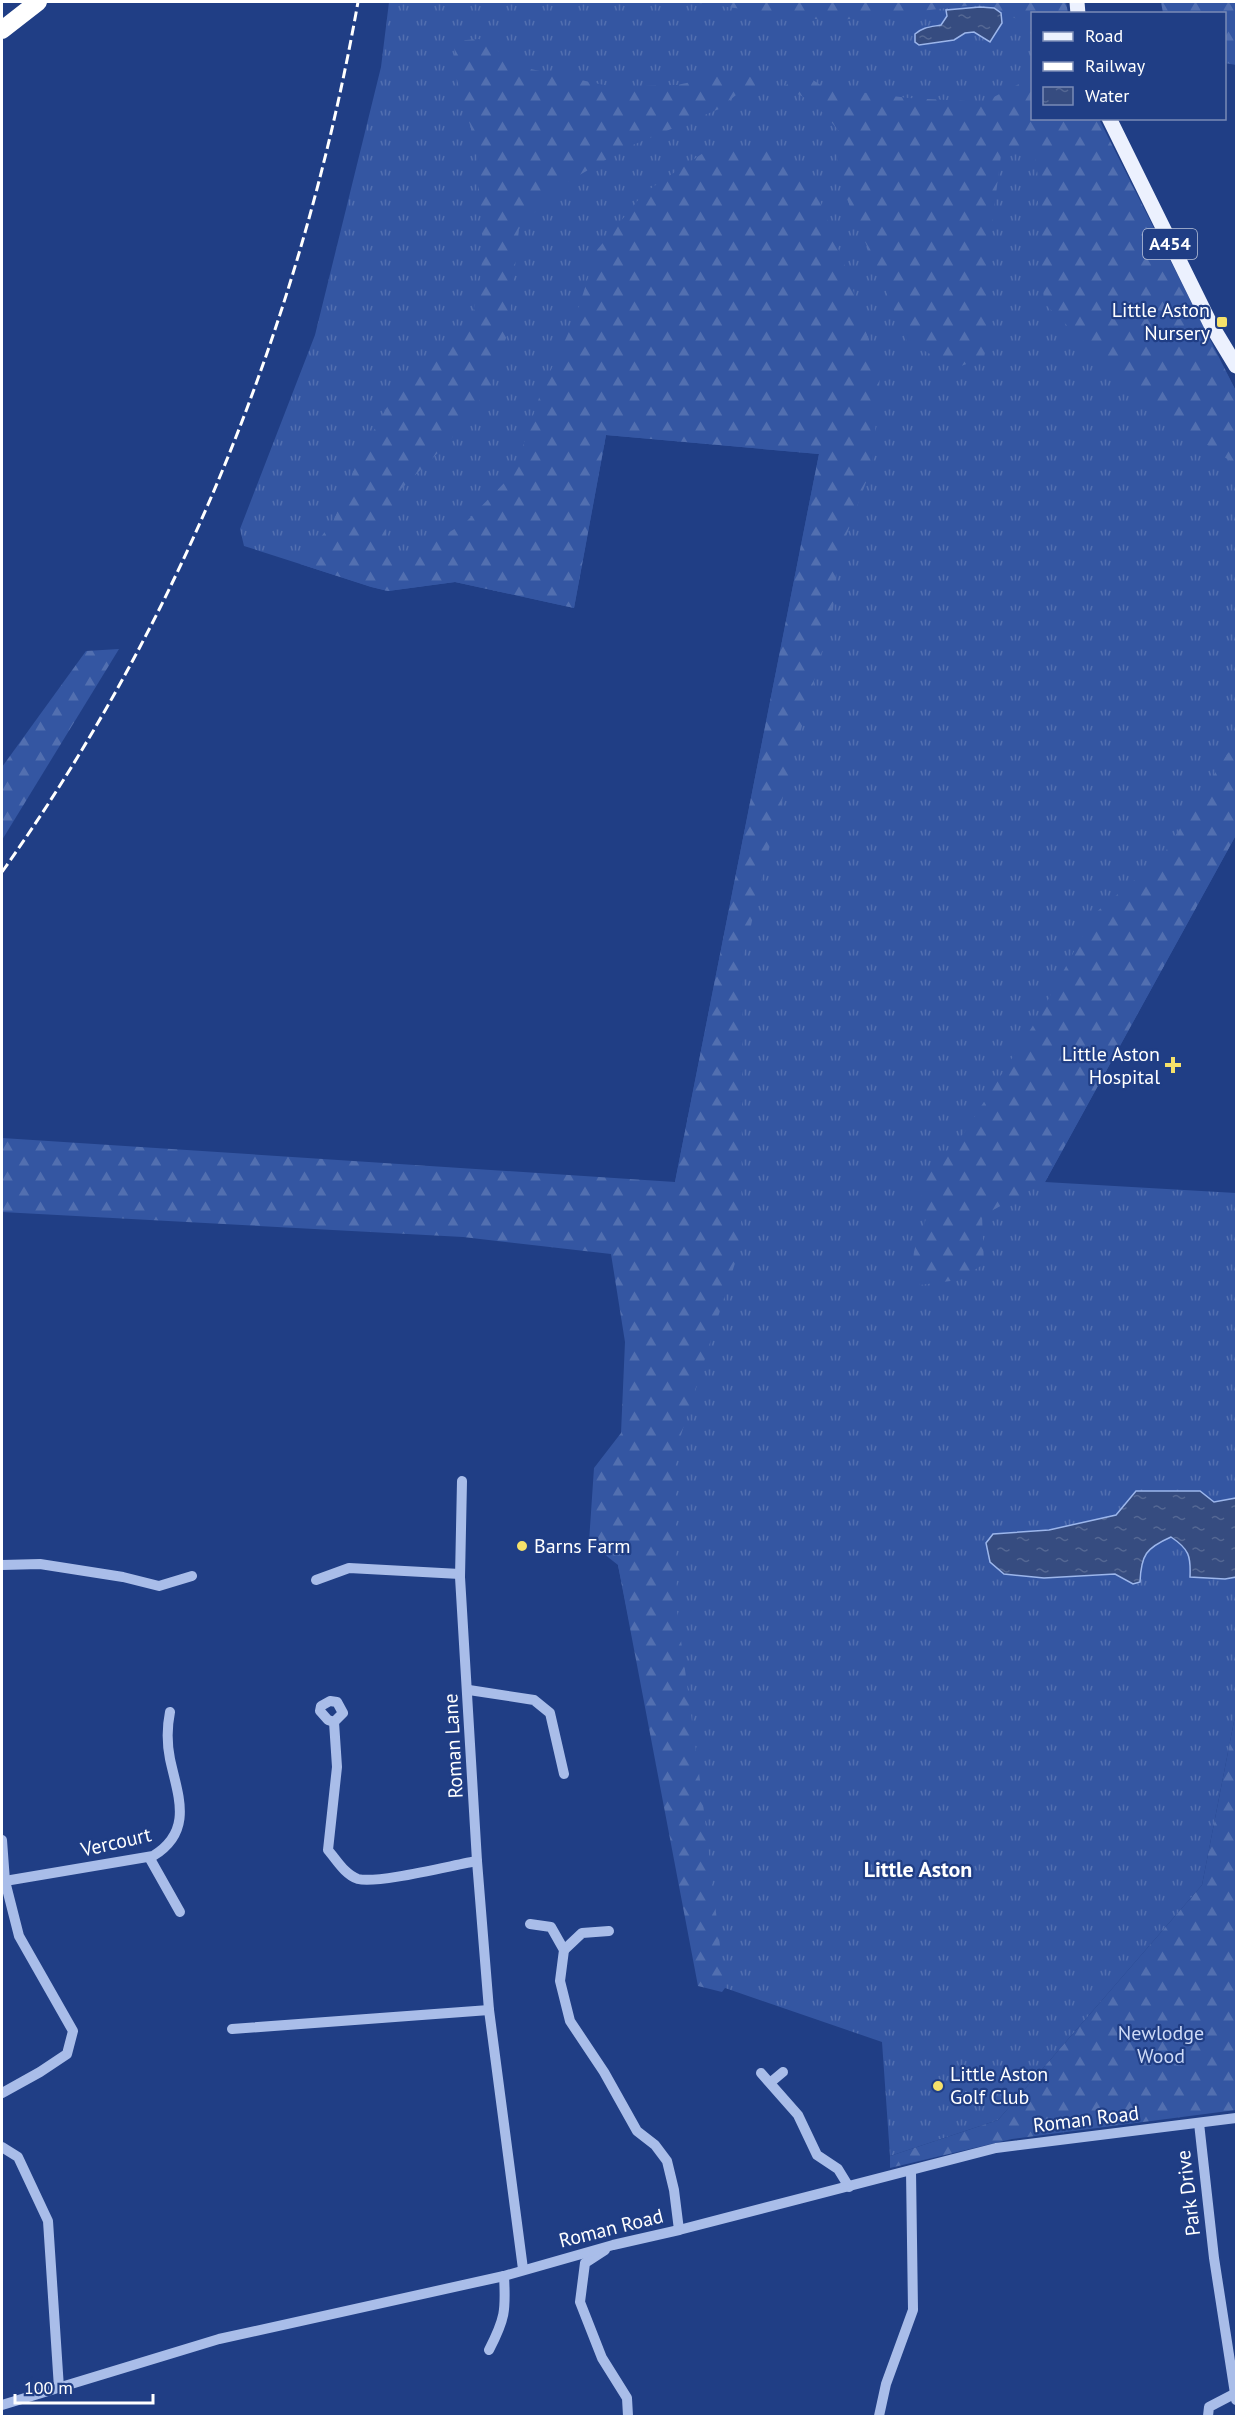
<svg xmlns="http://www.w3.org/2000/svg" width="1238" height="2418" viewBox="0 0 1238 2418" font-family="'PT Sans',sans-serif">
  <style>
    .grass { fill: url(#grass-tufts) }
    .forest { fill: url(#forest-firs) }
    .water { fill: url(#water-ripples); stroke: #9cb6eb; stroke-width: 1.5 }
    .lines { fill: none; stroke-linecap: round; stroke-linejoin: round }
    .minor { stroke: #a9bde9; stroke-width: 10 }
    .major { stroke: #ecf1fe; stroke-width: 15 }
    .highway { stroke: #fff; stroke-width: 18 }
    .rail { stroke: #fff; stroke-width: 3; stroke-dasharray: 10 4.5; stroke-linecap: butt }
    .poi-dot { fill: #f6e16a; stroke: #203e85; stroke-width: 2 }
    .labels { text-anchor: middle; stroke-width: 4.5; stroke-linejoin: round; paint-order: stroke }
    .shield { fill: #203e85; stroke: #bcc5da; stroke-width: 1.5 }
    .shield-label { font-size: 18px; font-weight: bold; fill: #fff }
    .poi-label { font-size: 20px; fill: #fff; stroke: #203e85; text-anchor: end }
    .street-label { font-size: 20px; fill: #fff; stroke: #203e85 }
    .park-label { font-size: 20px; fill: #cddaf7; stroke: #203e85 }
    .quarter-label { font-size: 22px; font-weight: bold; fill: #fff; stroke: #203e85 }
  </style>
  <defs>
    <pattern id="grass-tufts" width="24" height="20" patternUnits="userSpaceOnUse" patternTransform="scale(1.5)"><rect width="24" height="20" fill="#3456a2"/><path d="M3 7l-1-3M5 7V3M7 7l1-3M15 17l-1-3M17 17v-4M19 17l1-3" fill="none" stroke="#526fb0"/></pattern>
    <pattern id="forest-firs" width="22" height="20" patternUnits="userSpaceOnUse" patternTransform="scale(1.5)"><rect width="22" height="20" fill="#3456a2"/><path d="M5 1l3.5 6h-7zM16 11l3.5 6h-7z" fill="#526fb0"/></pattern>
    <pattern id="water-ripples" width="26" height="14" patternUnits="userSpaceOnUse" patternTransform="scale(1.5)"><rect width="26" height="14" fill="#364c80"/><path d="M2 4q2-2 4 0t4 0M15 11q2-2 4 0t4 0" fill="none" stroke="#546793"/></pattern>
  </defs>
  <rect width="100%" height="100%" fill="#203e85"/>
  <path class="grass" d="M389,2h636l7,12v104l61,1 143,272v444l-191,347 191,11v305l-22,4 -14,-10 -26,1 -58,22 -67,15 -56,4 51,44 71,-4 18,10 7,-2c1,-28 6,-33 31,-45l14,10 6,15 34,17 11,-2v134l-34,174 -204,235 -108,36 -8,-114 -157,-54 -31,-43 -76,-380 57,-383 144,-728 -213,-19 -32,173 -119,-26 -67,9 -16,-4 -128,-41 -4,-17 75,-194 66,-268z"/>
  <g class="forest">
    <path d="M691,2h375l2,11 -36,1v25l-4,-15 -45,-20 -152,17z"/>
    <path d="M1161,2h75v63l-11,-2 -1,-49 -61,-1z"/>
    <path d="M479,39l47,29 87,19 64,-2 61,-13 22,9 -2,9 -22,5 -17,14 -91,38 -71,41 -38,41 -11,103 -18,54 -42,57 -48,47 -16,35 6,28 28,-2 48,-29 48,-49 28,-84 33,-70 22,-69 47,-57 65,-44 64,-3 40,36 36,95 31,99 -8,90 -35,95 -4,49 -64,239 -26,110 -2,285 -66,210 2,157 25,184 23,193 -3,4 -24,-6 -80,-421 -29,-23 5,-74 27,-35 4,-91 -14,-88 -148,-17 -461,-25v-74l673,44 144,-728 -213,-19 -32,173 -119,-26 -67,9 -17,-4 -71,-23 34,-44 26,-65 36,-64 71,-57 12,-44 4,-42 -7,-102 -20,-70 -2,-35z"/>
    <path d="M1032,69v49l67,1 137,272v74c-70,-47 -132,-103 -192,-162l-6,-87v-39l-3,-21 -9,-11 -25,10 -13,101 2,68 -6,34 -29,10 -48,-27 -65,-154 -7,-42 4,-14c-19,-22 -31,-37 -60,-43l28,-12 18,12 84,10 75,4 37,-19z"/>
    <path d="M119,649l-117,191v-73l84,-116z"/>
    <path d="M1236,745v90l-191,347 -63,34 2,48 -26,16 -38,5c-2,-10 -8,-24 -6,-33 8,-32 23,-33 1,-67l49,-52 77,-120 53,-99 68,-57 65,-103z"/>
    <path d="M1236,1711v399l-224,29 -122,29v-12l108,-36 204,-235z"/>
  </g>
  <g class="water">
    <path d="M980,7l14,1 7,5 1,10 -12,19 -16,-10 -9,1 -11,7 -35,5 -4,-3v-8c8,-7 15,-7 26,-9l6,-9 -1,-6z"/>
    <path d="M1136,1491h64l14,11 22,-4v79l-11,2 -35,-2c1,-21 -1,-28 -19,-40 -25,11 -30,18 -31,45l-7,2 -18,-10 -71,4 -40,-4 -14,-12 -4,-19 7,-9 56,-4 67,-15z"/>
  </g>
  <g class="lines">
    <g class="minor">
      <path d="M462,1481l-2,96 17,284 12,149 34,259"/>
      <path d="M2,1565l38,-1 83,13 36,9 33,-10"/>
      <path d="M316,1580l33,-12 111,6"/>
      <path d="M469,1690l65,10 16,13 14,61"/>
      <path d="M334,1722l-6,-2 -8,-9 1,-5 9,-5 7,1 6,11 -9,9 3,45 -9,83c8,9 17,25 30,29 20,5 95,-14 119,-18"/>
      <path d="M2,1840l3,41 14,55 54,95 -6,23 -27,18 -38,21"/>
      <path d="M149,1857l31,55"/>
      <path d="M5,1881l148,-25c41,-25 25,-60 17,-97 -3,-15 -3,-32 0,-47"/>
      <path d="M530,1924l21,3 13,23 -4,31 10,40 34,51 33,59 18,14 12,16 7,29 5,40"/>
      <path d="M564,1950l18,-17 27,-2"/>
      <path d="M232,2029l257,-19"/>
      <path d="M761,2073l37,42 19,40 21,14 11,18"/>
      <path d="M771,2082l12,-10"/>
      <path d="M1199,2123l15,135 22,142"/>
      <path d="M2,2147l16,10 30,64 11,167"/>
      <path d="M605,2250l-20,13 -5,39 22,56 25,40 1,18"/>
      <path d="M489,2350c16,-31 17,-39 15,-74"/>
      <path d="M2,2405l217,-66 285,-63 109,-31 66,-15 317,-82 240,-30"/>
      <path d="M879,2416l7,-32 27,-74 -2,-139"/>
      <path d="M1208,2416l1,-9 27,-14"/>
    </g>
    <g class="major">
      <path d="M1077,2l1,12"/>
      <path d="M1109,118l101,205 26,43"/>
    </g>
    <path class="highway" d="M2,30l36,-28"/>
    <path class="rail" d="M2,872c183,-258 301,-559 356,-870"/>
  </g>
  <g class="poi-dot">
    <rect x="1216" y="316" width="12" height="12" rx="3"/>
    <path d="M1170 1056h6v6h6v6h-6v6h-6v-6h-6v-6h6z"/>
    <circle cx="522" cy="1546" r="6"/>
    <circle cx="938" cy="2086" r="6"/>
  </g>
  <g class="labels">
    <rect class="shield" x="1143" y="229" width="54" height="30" rx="4.5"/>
    <g class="shield-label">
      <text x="1170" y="250">A454</text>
    </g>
    <g class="poi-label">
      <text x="1210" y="317">Little Aston<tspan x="1210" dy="23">Nursery</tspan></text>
      <text x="1160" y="1061">Little Aston<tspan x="1160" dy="23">Hospital</tspan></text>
      <text x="534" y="1553" text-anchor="start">Barns Farm</text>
      <text x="950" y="2081" text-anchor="start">Little Aston<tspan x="950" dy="23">Golf Club</tspan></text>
    </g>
    <g class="street-label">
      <text transform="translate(453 1746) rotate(-93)" y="7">Roman Lane</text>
      <text transform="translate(116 1842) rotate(-13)" y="7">Vercourt</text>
      <text transform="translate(1086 2119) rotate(-7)" y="7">Roman Road</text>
      <text transform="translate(1188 2193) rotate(-97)" y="7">Park Drive</text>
      <text transform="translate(611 2228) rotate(-14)" y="7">Roman Road</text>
    </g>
    <g class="park-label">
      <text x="1161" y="2040">Newlodge<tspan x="1161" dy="23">Wood</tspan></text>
    </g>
    <g class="quarter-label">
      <text x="918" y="1877">Little Aston</text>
    </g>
  </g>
  <rect width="1238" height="2418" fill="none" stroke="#ffffff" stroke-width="6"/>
  <rect x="1031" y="12" width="195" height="108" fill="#203e85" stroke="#798bb6" stroke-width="1.5"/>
  <rect x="1043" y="32" width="30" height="9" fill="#ecf1fe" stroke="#798bb6" stroke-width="1.5"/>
  <text x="1085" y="42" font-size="18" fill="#ffffff">Road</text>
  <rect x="1043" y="62" width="30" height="9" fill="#ffffff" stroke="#798bb6" stroke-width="1.5"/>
  <text x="1085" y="72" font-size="18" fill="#ffffff">Railway</text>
  <rect x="1043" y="87" width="30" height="18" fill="url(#water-ripples)" stroke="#798bb6" stroke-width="1.5"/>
  <text x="1085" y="102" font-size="18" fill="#ffffff">Water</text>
  <path d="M15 2394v9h138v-9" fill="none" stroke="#ffffff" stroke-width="3"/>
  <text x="24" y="2394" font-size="18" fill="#ffffff" stroke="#203e85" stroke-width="4.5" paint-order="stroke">100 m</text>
</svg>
